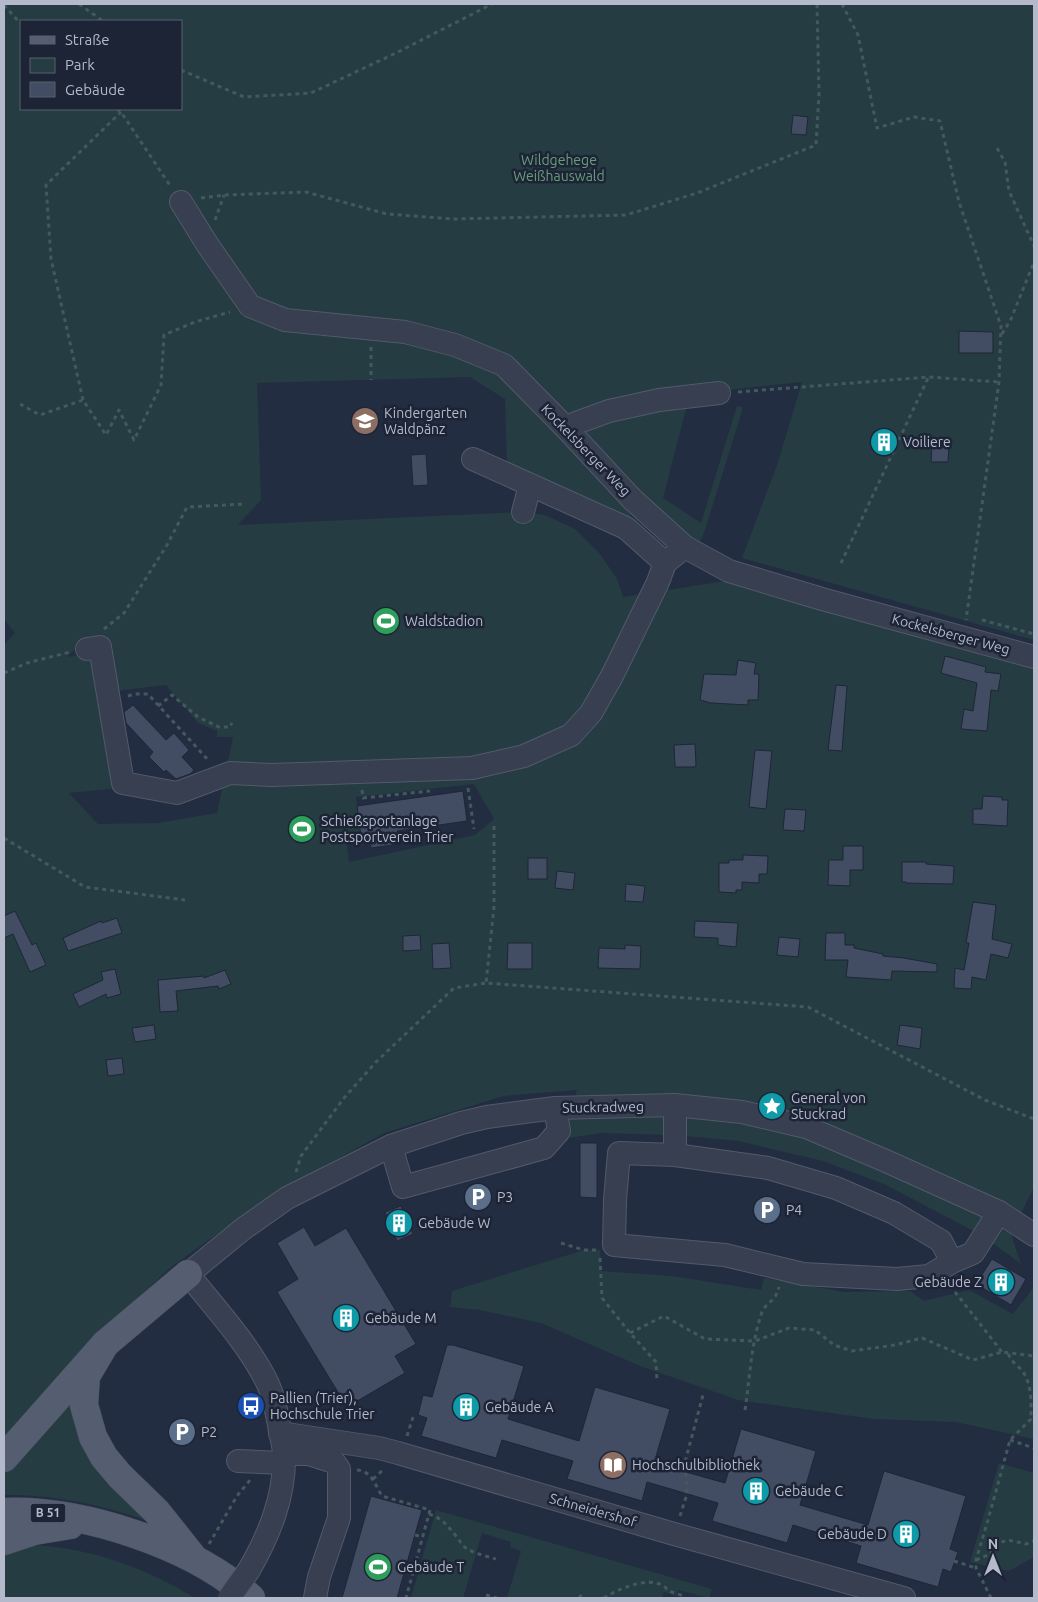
<svg xmlns="http://www.w3.org/2000/svg" width="1038" height="1602" viewBox="0 0 1038 1602" font-family="Ubuntu,sans-serif">
  <style>
    .green { fill: #253c42; fill-rule: evenodd }
    .building { fill: #424c63; stroke: #1e2637 }
    .lines { fill: none; stroke-linecap: round; stroke-linejoin: round }
    .minor-casing { stroke: #525a6b; stroke-width: 24 }
    .major-casing { stroke: #414859; stroke-width: 29 }
    .path { stroke: #43595e; stroke-width: 3; stroke-dasharray: 4 4; stroke-linecap: butt }
    .minor { stroke: #373f50; stroke-width: 22 }
    .major { stroke: #555e70; stroke-width: 28 }
    .minor-bridge-casing { stroke: #525a6b; stroke-width: 24; stroke-linecap: butt }
    .minor-bridge { stroke: #373f50; stroke-width: 22 }
    .labels { text-anchor: middle; stroke-width: 5; stroke-linejoin: round; paint-order: stroke }
    .shield { fill: #1c2435; stroke: #868d9e; stroke-width: 1 }
    .shield-label { font-size: 12px; font-weight: bold; fill: #b4bacb }
    .park-label { font-size: 14px; fill: #699e7a; stroke: #1c2435 }
    .poi-label { font-size: 14px; fill: #b4bacb; stroke: #1c2435; text-anchor: start }
    .street-label { font-size: 14px; fill: #b4bacb; stroke: #1c2435 }
  </style>
  <rect width="100%" height="100%" fill="#232d41"/>
  <g class="green">
    <path d="M4,4h1030v636l-292,-82 35,-93 25,-83 -169,18 -63,17 -11,11 73,76 -3,18 -122,-57 -2,-66 -35,-22 -213,6 4,117 -23,25 285,-13 22,3 30,14 25,25 17,25 6,18 102,-16 309,83v523l-23,47 10,30 -38,-28 -99,-52 -61,-23 -85,-20 -63,-6 -74,-2 -33,5 2,-24 7,-24 -74,6 -119,37 -75,42 -75,47 -63,45 -74,69 -93,108v-799l11,-12 -11,-14zM21,21h160v88h-160zM107,639l9,52 50,-6 32,38 19,8v6h16l-16,76 -59,10 -60,1 -29,-31 50,-5 -23,-135 -29,4 14,-14zM474,784l20,35 -19,16 -126,27 -3,-24 15,-2 -5,-39z"/>
    <path d="M688,401l-25,97 38,25 36,-117 5,1v4l-36,116 -8,20 -121,-116z"/>
    <path d="M584,1250h16l1,21 71,5 89,14 3,-12 80,14 66,-1 14,10 45,-11 44,24 21,-27v152l-78,-17 -82,-3 -136,-19 -98,-34 -99,-43 -61,-13 -30,-3 2,-16z"/>
    <path d="M73,1388l75,133c-46,-16 -95,-27 -144,-26v-30z"/>
    <path d="M999,1463l35,10v84l-25,14 -39,-9z"/>
    <path d="M436,1510l276,79 -3,9 -31,-8 -2,6 -12,-4 -2,6h-155l14,-47 -11,-4 1,-5 -29,-9 -19,65h-52z"/>
    <path d="M36,1545c57,4 110,23 159,53h-191v-44l10,-4z"/>
  </g>
  <g class="building">
    <path d="M793,115l15,2 -2,18 -15,-1z"/>
    <path d="M959,331l34,1v21h-34z"/>
    <path d="M932,446l17,1 -1,15h-17z"/>
    <path d="M426,454l2,31 -15,1 -2,-31z"/>
    <path d="M945,656l41,11 -1,5 16,2 -3,17 -7,-1 -4,41 -26,-2 3,-20 9,2 4,-28 -36,-10z"/>
    <path d="M738,660l18,3 -2,11h5l-1,26h-10v5l-37,-2 -11,-3 4,-26 32,1z"/>
    <path d="M836,685l11,1 -5,65 -14,-1z"/>
    <path d="M133,705l33,35 8,-7 15,17 -7,7 12,13 -4,4 -14,5 -10,-9 -2,2 -15,-15 4,-5 -27,-29 -2,-11z"/>
    <path d="M695,744l1,21 -1,2h-20l-1,-22z"/>
    <path d="M755,750l17,1 -6,58 -17,-2z"/>
    <path d="M463,791l4,30 -70,10 2,13 -28,4 -1,-13 -9,1 -4,-30z"/>
    <path d="M983,796l19,1v3h6l-1,26 -34,-2v-15h9z"/>
    <path d="M785,809l21,1 -2,21 -21,-1z"/>
    <path d="M843,846h20v24h-13v16l-22,-1 1,-25h14z"/>
    <path d="M743,855l25,1 -1,18h-8v9l-17,-1v8h-6v3l-17,-1v-29h10v-3h14z"/>
    <rect x="528" y="858" width="19" height="21"/>
    <path d="M902,862h24v2l28,2 -1,18 -47,-1v-1h-4z"/>
    <path d="M557,871l18,2 -2,17 -18,-2z"/>
    <path d="M626,884l19,2 -2,16 -18,-1z"/>
    <path d="M973,902l23,3 -4,34 20,5 -4,14 -17,-4 -5,26 -14,-3 -1,12 -17,-1 1,-20 9,2 5,-27h-3z"/>
    <path d="M15,911l17,34 4,-2 10,22 -16,7 -17,-38 -9,4v-22z"/>
    <path d="M117,918l5,15 -54,18 -5,-13 38,-17 1,2z"/>
    <path d="M695,921l43,2 -2,24 -18,-2v-7l-24,-1z"/>
    <path d="M826,933h19v12h9v3l29,6v2l21,2 33,6v8l-45,-1 -1,9 -45,-3 2,-17h-23z"/>
    <path d="M420,935l1,15 -18,1v-15z"/>
    <path d="M779,937l21,2 -2,18 -21,-2z"/>
    <path d="M449,943l2,25 -18,1 -1,-25z"/>
    <path d="M508,943h24v26h-25z"/>
    <path d="M625,945l16,1 -1,23 -42,-1 1,-20 26,1z"/>
    <path d="M115,969l6,25 -14,4 -1,-4 -27,13 -6,-13 30,-14 -2,-8z"/>
    <path d="M225,970l6,14 -12,5 -1,-3 -42,5 2,20 -18,1 -2,-32 46,-4v2z"/>
    <path d="M154,1025l2,14 -21,3 -3,-14z"/>
    <path d="M900,1025l22,3 -2,21 -23,-4z"/>
    <path d="M122,1058l2,16 -16,2 -2,-16z"/>
    <path d="M580,1143h17v55l-17,-1z"/>
    <path d="M401,1206l12,28 -16,7 -12,-29z"/>
    <path d="M304,1227l11,19 31,-18 70,116 -21,12 10,17 -58,34 -70,-115 21,-13 -21,-36z"/>
    <path d="M992,1259l34,20 -15,26 -35,-21z"/>
    <path d="M447,1345h6l71,21 -16,53 71,22 16,-54 75,22 -16,54 71,20 16,-54 75,22 -16,54 68,20 16,-54 82,25 -16,53 8,3 -7,20 -8,-3 -5,18 -82,-24 5,-17 -68,-21 -6,18 -75,-22 6,-18 -71,-21 -5,19 -75,-22 6,-18 -71,-21 -6,18 -75,-22 6,-18 -9,-3 5,-20 9,2z"/>
    <path d="M371,1496l51,14 -25,88h-55z"/>
  </g>
  <g class="lines">
    <g class="minor-casing">
      <g id="minor">
        <path d="M181,202l26,42 43,62 35,14 120,12 50,13 49,20 61,62 67,72 53,48 44,24 93,28 212,58"/>
        <path d="M565,427l44,-16 50,-11 60,-7"/>
        <path d="M473,459l153,69 39,35"/>
        <path d="M523,512l7,-27"/>
        <path d="M87,649l13,-2 23,136 54,10 53,-20 42,2 200,-7 52,-12 47,-21 20,-22 21,-37 46,-94 7,-19 20,-16"/>
        <path d="M675,1105v50"/>
        <path d="M391,1146l12,41 141,-39 15,-17 -4,-23"/>
        <path d="M952,1262l-23,14 -32,3 -94,-5 -78,-19 -111,-10 1,-45 4,-47 56,2 93,13 68,20 58,25 47,28 11,21 21,-9 26,-41"/>
        <path d="M280,1433l99,15 19,5 276,81 230,64"/>
        <path d="M284,1454h25l25,8 5,7v49l-20,59 -4,21"/>
        <path d="M238,1461l45,2"/>
        <path d="M249,1570c20,-35 36,-73 35,-115 0,-10 -4,-20 -5,-30 -3,-16 -6,-32 -14,-47 -20,-38 -51,-71 -77,-104l55,-45 44,-31 104,-52 70,-23 26,-6 68,-9 120,-3 67,7 64,15 80,34 113,51 35,23"/>
      </g>
    </g>
    <g class="major-casing">
      <g id="major">
        <path d="M105,1344l-19,32 -2,29 9,32 11,20 16,19 37,36 35,44"/>
        <path d="M4,1458l101,-114 83,-70"/>
        <path d="M4,1512c78,-3 188,33 247,86"/>
        <path d="M4,1541l30,-10 36,-6"/>
      </g>
    </g>
    <g class="path">
      <path d="M79,4l24,17"/>
      <path d="M842,4l16,31 19,93 37,-11 26,4 19,81 42,124 -2,56 -33,238"/>
      <path d="M4,5l17,19"/>
      <path d="M181,70l63,27 67,-4 85,-40 96,-49"/>
      <path d="M117,109l4,3 50,75"/>
      <path d="M997,148l8,14 4,29 25,55"/>
      <path d="M201,198l23,-3 82,-3 81,22 66,5 173,-4 71,-22 119,-48 3,-51 -2,-90"/>
      <path d="M215,220l9,-25"/>
      <path d="M1002,334l9,-15 23,-57"/>
      <path d="M371,347v33"/>
      <path d="M738,392l191,-15 70,5"/>
      <path d="M83,400l-32,-141 -5,-74 75,-73"/>
      <path d="M20,404l20,11 43,-15 23,35 13,-25 15,30 27,-55 3,-50 31,-13 35,-10"/>
      <path d="M841,563l87,-185"/>
      <path d="M982,620l52,14"/>
      <path d="M104,629l20,-16 43,-68 20,-38 58,-3"/>
      <path d="M4,673l23,-10 43,-11"/>
      <path d="M128,696l6,-2h14l61,67"/>
      <path d="M158,706l14,-11 26,22 21,10h11l2,-4"/>
      <path d="M468,788l6,41"/>
      <path d="M362,790l1,8 67,-7"/>
      <path d="M494,826v81l-8,76 322,24 177,93 49,19"/>
      <path d="M4,838l81,49 100,13"/>
      <path d="M296,1172l5,-16 43,-58 32,-36 78,-74 32,-5"/>
      <path d="M561,1243l23,7h13"/>
      <path d="M600,1258l2,40 28,35 26,29 1,19"/>
      <path d="M949,1287l3,1 50,64"/>
      <path d="M630,1333l34,-17 41,23 50,2 34,-13 26,2 19,15 18,6 43,-6 27,-7 51,22 29,-8 32,4"/>
      <path d="M745,1410c5,-33 6,-67 17,-98 5,-11 13,-9 17,-25"/>
      <path d="M407,1436l6,-19"/>
      <path d="M1010,1440l24,8"/>
      <path d="M357,1470c15,1 18,15 25,26l48,14 -24,88"/>
      <path d="M373,1479l11,-10"/>
      <path d="M429,1514c13,4 19,12 27,22 4,4 5,9 10,12 9,6 20,8 30,11"/>
      <path d="M680,1516l7,-22 -2,-32 18,-67"/>
      <path d="M415,1535l8,2"/>
      <path d="M209,1544l28,-48 13,-16"/>
      <path d="M976,1560l14,-6 9,-11 9,-3 18,4 8,-3"/>
      <path d="M954,1561l22,7"/>
      <path d="M486,1595l11,3"/>
      <path d="M579,1598l4,-5"/>
      <path d="M604,1598c14,-9 42,-21 58,-13 3,1 4,4 6,5 4,3 11,4 16,6l-1,2"/>
      <path d="M991,1598l-15,-30v-8l12,-40 22,-80 21,-21c0,-14 1,-31 -6,-44 -5,-9 -14,-12 -17,-22"/>
    </g>
    <use href="#minor" class="minor"/>
    <use href="#major" class="major"/>
    <g class="minor-bridge-casing">
      <path id="minor-bridge" d="M229,1598l20,-28"/>
    </g>
    <use href="#minor-bridge" class="minor-bridge"/>
  </g>
  <defs>
    <g id="school-disc" transform="scale(1.4375)"><circle r="9.5" fill="#8d6e63" stroke="#1c2435"/><path d="M0-5L7-2L0 1L-7-2ZM-4 1L0 2.5L4 1V4Q0 6-4 4Z" fill="#fff"/></g>
    <g id="building-disc" transform="scale(1.4375)"><circle r="9.5" fill="#0f9aa8" stroke="#1c2435"/><path d="M-4-6H4V6H1V3H-1V6H-4ZM-2.5-4.3h1.7v1.8h-1.7ZM.8-4.3h1.7v1.8H.8ZM-2.5-1h1.7V.8h-1.7ZM.8-1h1.7V.8H.8Z" fill="#fff"/></g>
    <g id="stadium-disc" transform="scale(1.4375)"><circle r="9.5" fill="#2e9e5b" stroke="#1c2435"/><path d="M0-5a6.5 5 0 1 0 0 10a6.5 5 0 1 0 0-10ZM-3.5-1.8h7v3.6h-7Z" fill="#fff"/></g>
    <g id="sight-disc" transform="scale(1.4375)"><circle r="9.5" fill="#0f9aa8" stroke="#1c2435"/><path d="M0-6L1.8-2.2L6-1.7L2.9 1.2L3.7 5.4L0 3.3L-3.7 5.4L-2.9 1.2L-6-1.7L-1.8-2.2Z" fill="#fff"/></g>
    <g id="parking-disc" transform="scale(1.4375)"><circle r="9.5" fill="#5c6f8a" stroke="#1c2435"/><path d="M-3.5-5.5H1a3.5 3.5 0 0 1 0 7H-1V5.5H-3.5ZM-1-3.4V-.6H.8a1.4 1.4 0 0 0 0-2.8Z" fill="#fff"/></g>
    <g id="bus-disc" transform="scale(1.4375)"><circle r="9.5" fill="#1a4fb4" stroke="#1c2435"/><path d="M-5-6H5V4H4V6H2V4H-2V6H-4V4H-5ZM-3.5-4V0h7V-4ZM-3.5 1.2v1.5H-2V1.2ZM2 1.2v1.5H3.5V1.2Z" fill="#fff"/></g>
    <g id="library-disc" transform="scale(1.4375)"><circle r="9.5" fill="#8d6e63" stroke="#1c2435"/><path d="M-6-4Q-3-5.5-.7-3.5V5Q-3 3-6 4ZM6-4Q3-5.5 .7-3.5V5Q3 3 6 4Z" fill="#fff"/></g>
  </defs>
  <g fill-rule="evenodd">
    <use href="#school-disc" x="365" y="421"/>
    <use href="#building-disc" x="884" y="442"/>
    <use href="#stadium-disc" x="386" y="621"/>
    <use href="#stadium-disc" x="302" y="829"/>
    <use href="#sight-disc" x="772" y="1106"/>
    <use href="#parking-disc" x="478" y="1197"/>
    <use href="#parking-disc" x="767" y="1210"/>
    <use href="#building-disc" x="399" y="1223"/>
    <use href="#building-disc" x="1001" y="1282"/>
    <use href="#building-disc" x="346" y="1318"/>
    <use href="#bus-disc" x="251" y="1406"/>
    <use href="#building-disc" x="466" y="1407"/>
    <use href="#parking-disc" x="182" y="1432"/>
    <use href="#library-disc" x="613" y="1465"/>
    <use href="#building-disc" x="756" y="1491"/>
    <use href="#building-disc" x="906" y="1534"/>
    <use href="#stadium-disc" x="378" y="1567"/>
  </g>
  <g class="labels">
    <rect class="shield" x="30.5" y="1503.5" width="35" height="19" rx="4"/>
    <g class="shield-label">
      <text x="48" y="1517">B 51</text>
    </g>
    <g class="park-label">
      <text x="559" y="165">Wildgehege<tspan x="559" dy="16">Weißhauswald</tspan></text>
    </g>
    <g class="poi-label">
      <text x="384" y="418">Kindergarten<tspan x="384" dy="16">Waldpänz</tspan></text>
      <text x="903" y="447">Voiliere</text>
      <text x="405" y="626">Waldstadion</text>
      <text x="321" y="826">Schießsportanlage<tspan x="321" dy="16">Postsportverein Trier</tspan></text>
      <text x="791" y="1103">General von<tspan x="791" dy="16">Stuckrad</tspan></text>
      <text x="497" y="1202">P3</text>
      <text x="786" y="1215">P4</text>
      <text x="418" y="1228">Gebäude W</text>
      <text x="982" y="1287" text-anchor="end">Gebäude Z</text>
      <text x="365" y="1323">Gebäude M</text>
      <text x="270" y="1403">Pallien (Trier),<tspan x="270" dy="16">Hochschule Trier</tspan></text>
      <text x="485" y="1412">Gebäude A</text>
      <text x="201" y="1437">P2</text>
      <text x="632" y="1470">Hochschulbibliothek</text>
      <text x="775" y="1496">Gebäude C</text>
      <text x="887" y="1539" text-anchor="end">Gebäude D</text>
      <text x="397" y="1572">Gebäude T</text>
    </g>
    <g class="street-label">
      <text transform="translate(586 450) rotate(46)" y="5">Kockelsberger Weg</text>
      <text transform="translate(951 634) rotate(15)" y="5">Kockelsberger Weg</text>
      <text transform="translate(603 1107) rotate(-1)" y="5">Stuckradweg</text>
      <text transform="translate(593 1510) rotate(16)" y="5">Schneidershof</text>
    </g>
  </g>
  <rect width="1038" height="1602" fill="none" stroke="#b4bacb" stroke-width="10"/>
  <rect x="20" y="20" width="162" height="90" fill="#1c2435" stroke="#596071"/>
  <rect x="30" y="36" width="25" height="8" fill="#555e70" stroke="#596071"/>
  <text x="65" y="45" font-size="15" fill="#b4bacb">Straße</text>
  <rect x="30" y="58" width="25" height="15" fill="#253c42" stroke="#596071"/>
  <text x="65" y="70" font-size="15" fill="#b4bacb">Park</text>
  <rect x="30" y="82" width="25" height="15" fill="#424c63" stroke="#596071"/>
  <text x="65" y="95" font-size="15" fill="#b4bacb">Gebäude</text>
  <g transform="translate(993 1557)" stroke="#1c2435" stroke-width="4" paint-order="stroke">
  <path d="M0-4L9 19L0 12L-9 19Z" fill="#b4bacb"/>
  <text y="-8" font-size="14" font-weight="bold" text-anchor="middle" fill="#b4bacb">N</text>
  </g>
</svg>
